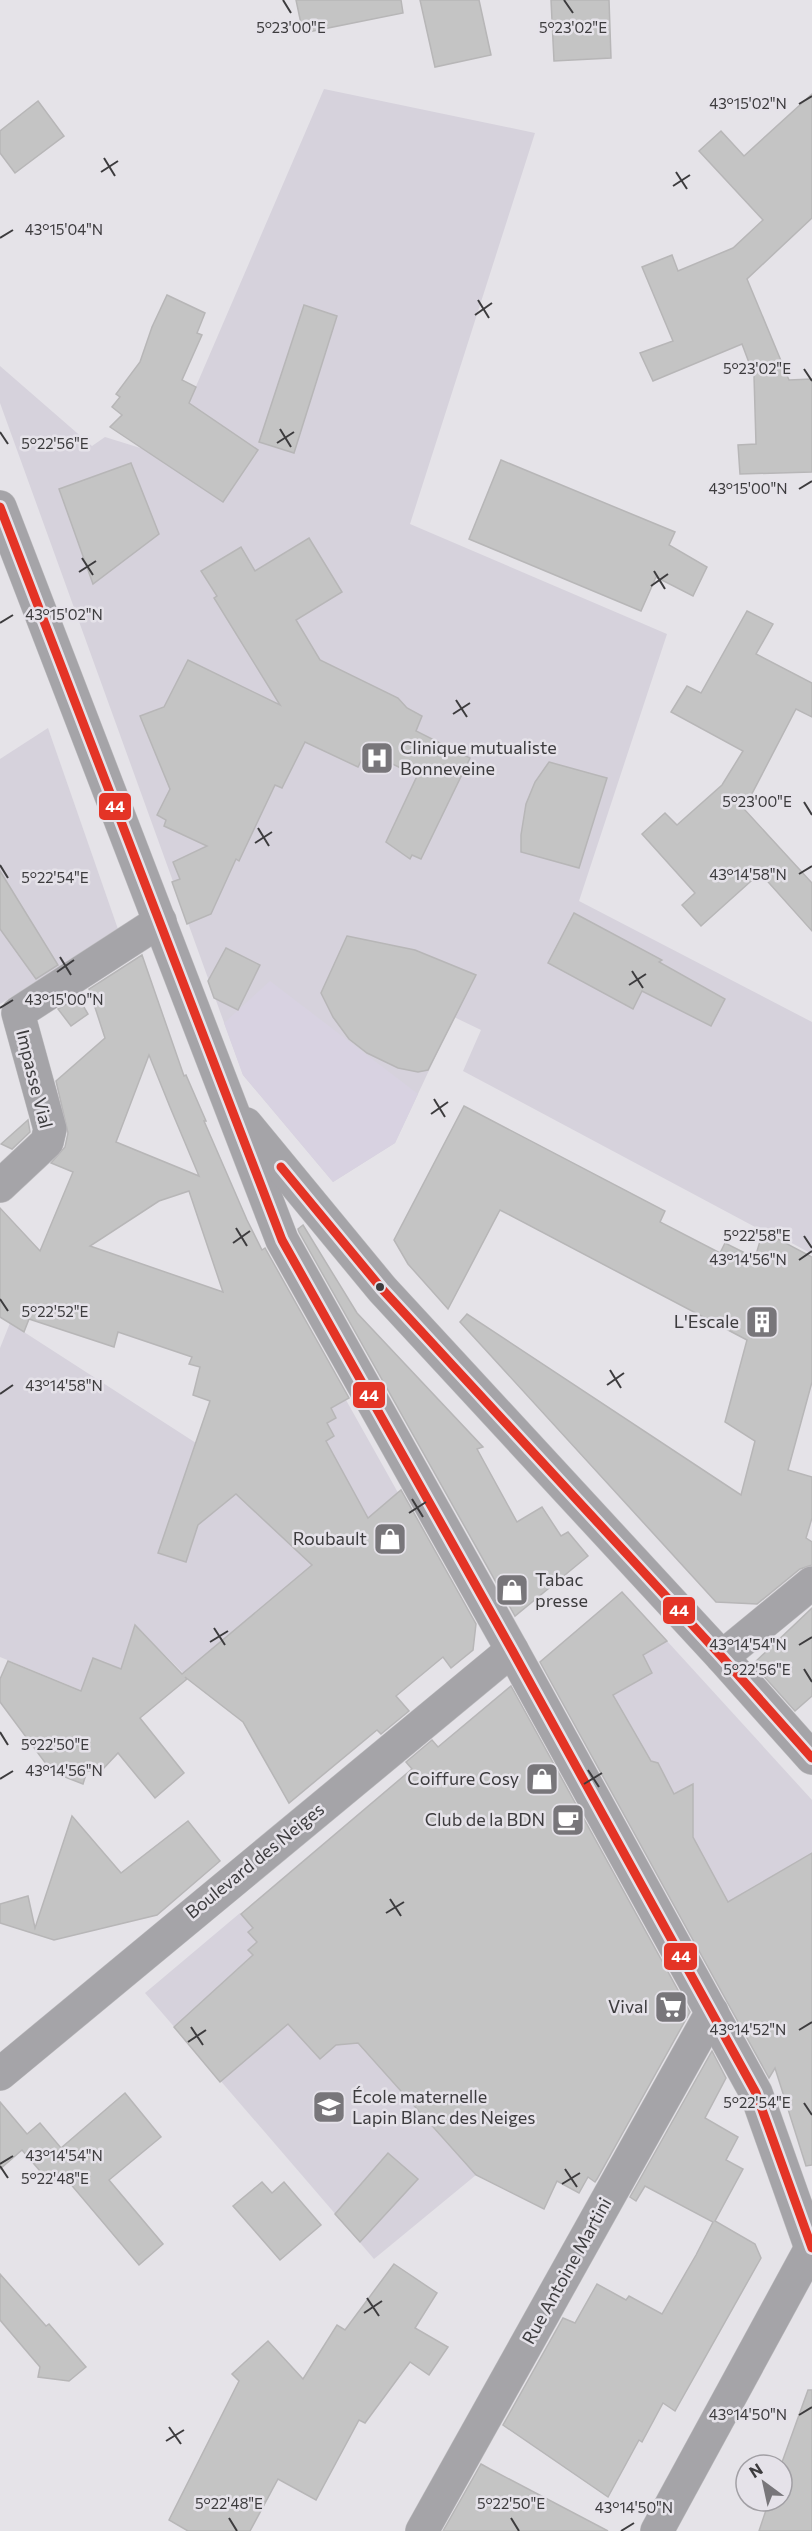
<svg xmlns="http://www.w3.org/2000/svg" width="812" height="2531" viewBox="0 0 812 2531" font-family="Commissioner,sans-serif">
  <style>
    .built { fill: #d6d2dc }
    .green { fill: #d8d2e1 }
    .building { fill: #c4c4c4; stroke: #b7b6b7; stroke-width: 1.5; fill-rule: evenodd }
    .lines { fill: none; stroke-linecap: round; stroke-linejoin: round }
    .minor-casing { stroke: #c0bfc2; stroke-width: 34 }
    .minor { stroke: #a5a4a8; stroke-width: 33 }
    .bus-1-casing { stroke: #e5e2e9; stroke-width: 14 }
    .bus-1 { stroke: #e43426; stroke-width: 9 }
    .ticks { fill: none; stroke: #3d3c3e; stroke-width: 2 }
    .bus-dot { fill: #3d3c3e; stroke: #e5e2e9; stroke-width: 2 }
    .labels { text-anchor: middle; stroke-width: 5; stroke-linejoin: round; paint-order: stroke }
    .poi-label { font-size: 18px; fill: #3d3c3e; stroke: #e5e2e9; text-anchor: end }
    .street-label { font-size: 18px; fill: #3d3c3e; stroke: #e5e2e9 }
    .ticks-label { font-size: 15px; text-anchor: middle; fill: #3d3c3e; stroke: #e5e2e9; stroke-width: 5; stroke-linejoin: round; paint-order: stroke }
    .line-badge { stroke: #e5e2e9; stroke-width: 2 }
    .badge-label { font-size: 16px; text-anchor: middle; font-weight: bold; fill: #fff }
  </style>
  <rect width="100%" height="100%" fill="#e5e3e8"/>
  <g class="built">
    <path d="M324,89l211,44 -125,391 257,110 -88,267 233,121v232l-37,-20 -1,3 -311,-166 18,-41 -27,-13 -59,126 -62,39 -90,-107 -243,-672v-37l92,80 13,-9 61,19z"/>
    <path d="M48,728l71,204 -119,72v-245z"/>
    <path d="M10,1323l186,120 -4,41 154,-84 83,148 -236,135 -50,-50 -8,-4 -25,73 -110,-45v-309z"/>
    <path d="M667,1641l145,159v74l-112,64 -132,-239z"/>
    <path d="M240,1913l236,262 -102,84 -229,-266z"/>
  </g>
  <path class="green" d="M270,981l148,113 -23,49 -62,39 -90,-107 -19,-52z"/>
  <g class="building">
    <path d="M296,0h105l2,13 -100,20z"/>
    <path d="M420,0h59l12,55 -56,12z"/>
    <path d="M551,0h58l2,58 -57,3z"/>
    <path d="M812,94v124l-65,61 42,101 23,-1v93l-72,2 -2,-29 18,-1 -2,-68 -12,-32 -89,37 -13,-28 33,-12 -31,-74 30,-12 6,16 55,-23 30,-28 -64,-69 22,-20 23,25z"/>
    <path d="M38,101l26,35 -49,37 -15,-20v-22z"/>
    <path d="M167,295l38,18 -8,20 5,2 -20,45 14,7 -7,16 69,47 -35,52 -113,-75 12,-12 -10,-8 8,-10 -4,-3 24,-32 12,-35z"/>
    <path d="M304,305l33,11 -43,137 -35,-11z"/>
    <path d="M501,460l174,72 -6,13 38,22 -14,29 -37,-19 -15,34 -172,-72z"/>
    <path d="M131,463l28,71 -66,50 -34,-95z"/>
    <path d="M309,538l33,54 -46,28 24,40 78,38 9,10 15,8 -6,15 54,27 -49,101 -9,-4 -2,4 -24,-17 31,-66 -51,-25 -8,16 -53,-25 -23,46 -7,-3 -36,76 -3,-2 -25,55 -24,10 -15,-42 8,-3 -7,-17 34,-16 -43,-20 2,-6 -9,-5 13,-26 -30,-73 24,-9 24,-47 92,45 -66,-107 3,-2 -16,-25 40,-24 14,24z"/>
    <path d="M747,611l26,13 -17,30 56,29v34l-16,-8 -52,100 68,74v48l-52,-58 -59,53 -19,-21 13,-12 -53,-59 23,-21 12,12 45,-40 21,-34 -72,-39 16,-26 14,7z"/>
    <path d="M549,762l58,16 -28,90 -58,-16v-17l5,-31 9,-22z"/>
    <path d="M0,871l58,94 -22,14 -36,-50z"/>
    <path d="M574,913l88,47 -3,2 66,37 -14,27 -69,-35 -9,18 -85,-46z"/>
    <path d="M347,936l68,14 61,25 -48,95 -10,2 -20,-4 -31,-15 -18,-14 -16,-22 -12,-24z"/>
    <path d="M226,948l34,17 -22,45 -24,-12 -6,-17z"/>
    <path d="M142,955l42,121 2,-1 20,46h-2l43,99 15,30 3,-2 84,150 -18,10 5,10 -9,5 7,13 -8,5 42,77 33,-28 75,134 -3,26 -22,18 -8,-11 -47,39 13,15 -28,23 -4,-4 -88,73 -46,-81 -58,-45 2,2 -47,39 44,55 -29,25 -37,-45 -16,17 -15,1 -4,13 -31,-12 -52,-70v-23l8,-18 73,30 12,-33 28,11 14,-44 47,49 130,-109 -76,-71 -38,31 -12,37 -28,-9 52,-152 -17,-6 7,-28 -11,-3 3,-7 -74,-25 -4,15 -85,-28 -5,13 -24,-15v-109l40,43 33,-79 -22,-9 14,-16 3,-14 -12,-52 49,-43 -16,-49zM149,1055l21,52 29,69 -83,-34zM189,1191l34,101 -133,-46 69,-45z"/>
    <path d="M78,997l10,17 -17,12 -13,-17z"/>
    <path d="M464,1106l201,105 -5,11 60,31 5,-10 30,15 8,-27 49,26v125l-24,88 24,7v41l-6,20 6,4v23l-12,4 -43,35 -41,-2 -256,-280 7,-8 274,181 14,-54 -30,-19 22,-82 -247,-130 -52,99 -40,-45 -14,-24z"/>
    <path d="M28,1120l2,12 -18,17 -11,-5z"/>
    <path d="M303,1225l54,88 126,134 -6,2 40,73 25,-15 19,29 7,-4 20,24 -73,60 -216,-384 -1,-3z"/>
    <path d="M622,1592l45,49 -24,14 9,18 -39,22 38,66 7,2 16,31 19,-10v53l35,65 84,-49v312l-6,1 -31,-98 -6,10 -229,-416z"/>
    <path d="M812,1608v88l-17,15 -42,-47z"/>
    <path d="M511,1686l179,326 -93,167 -2,3 -7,-5 -9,16 -22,-12 -13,28 -68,-34 -118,-132 -22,2 -16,14 -32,-35 -68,58 -46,-55 79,-72 -5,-5 9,-8 -9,-10 5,-4 -12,-14 171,-145 -6,-7 26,-22 6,7z"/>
    <path d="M72,1816l49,57 67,-52 32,40 -63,54 -103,25 -54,-17v-19l28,-8 7,32z"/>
    <path d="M712,2051l14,27 -21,40 33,19 -12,23 17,9 -28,52 40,23 6,14 -86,153 -12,-8 -21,39 -3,-2 -31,57 -105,-72 60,-107 12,5 22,-39 29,16 3,-4 33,18 34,-59 17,-33 -68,-36 -9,15 -6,-4z"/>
    <path d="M125,2093l36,44 -52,43 54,64 -24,21 -76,-90 -11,10 -30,-35 -22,19v-67l27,32 13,-11 21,25z"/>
    <path d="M388,2153l30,26 -58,63 -25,-28z"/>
    <path d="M262,2182l10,11 12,-11 37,43 -41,35 -47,-54z"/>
    <path d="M394,2264l43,29 -22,35 33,19 -19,28 -19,-13 -45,61 -6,-3 -43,80 -38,-21 -28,52h-62l-19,-11 70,-139 -7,-7 36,-33 35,38 34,-54 8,5z"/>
    <path d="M0,2274l46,52 3,-2 37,43 -17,14 -31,-4 2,-10 -40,-47z"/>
    <path d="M808,2390h4v141h-53l10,-30h13l-1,-36z"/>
    <path d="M481,2464l9,5 118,62h-165z"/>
  </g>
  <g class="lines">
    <g class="minor-casing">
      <g id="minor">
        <path d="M0,507l282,733 230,410 244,443 55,155"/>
        <path d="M246,1124l136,165 340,368 90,101"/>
        <path d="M0,1186l47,-44 3,-13 -32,-116 142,-92"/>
        <path d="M722,1657l90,-74"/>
        <path d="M0,2074l512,-424"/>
        <path d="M422,2531l290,-519"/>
        <path d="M657,2531l154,-283"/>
      </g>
    </g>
    <use href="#minor" class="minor"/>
    <g class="bus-1-casing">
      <g id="bus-1">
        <path d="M0,507l282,733 230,410 244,443 56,155"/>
        <path d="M281,1167l101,122 340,368 90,101"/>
      </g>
    </g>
    <use href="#bus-1" class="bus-1"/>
  </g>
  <path class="ticks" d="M283,0l8,13M564,0l9,13M799,104l13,-8M104,158l11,18M101,172l17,-11M676,172l11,17M673,186l17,-11M0,238l13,-8M478,300l11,18M475,315l17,-12M804,369l8,12M280,429l11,18M0,432l8,12M277,443l17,-11M799,489l13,-8M82,558l11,17M654,571l11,18M79,572l17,-11M651,586l17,-12M0,623l13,-8M456,700l11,17M453,714l17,-11M804,802l8,13M258,828l11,18M255,843l17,-11M0,865l8,13M799,874l13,-8M60,957l11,18M632,971l11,17M57,972l17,-12M629,985l17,-11M0,1008l13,-8M434,1099l11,18M431,1114l17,-12M236,1228l11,18M804,1236l8,12M233,1243l17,-12M799,1260l13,-9M0,1299l8,12M610,1370l11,18M607,1385l17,-12M0,1394l13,-9M412,1499l11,18M409,1513l17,-11M214,1628l11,17M210,1642l18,-11M799,1645l13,-8M804,1669l8,13M0,1732l8,13M588,1770l11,17M0,1779l13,-8M584,1784l18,-11M390,1899l11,17M386,1913l18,-11M191,2027l12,18M799,2030l13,-8M188,2042l18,-12M804,2103l8,12M0,2164l13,-8M0,2166l8,12M565,2169l12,18M562,2184l18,-11M367,2298l12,18M364,2313l18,-12M799,2415l13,-8M169,2427l12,17M166,2441l18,-11M229,2518l8,13M511,2518l8,13M621,2531l13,-8"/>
  <defs>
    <g id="hospital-square" transform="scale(1.725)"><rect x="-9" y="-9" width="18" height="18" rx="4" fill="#78767a" stroke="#e5e2e9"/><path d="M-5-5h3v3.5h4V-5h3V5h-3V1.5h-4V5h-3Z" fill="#fff"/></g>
    <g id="building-square" transform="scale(1.725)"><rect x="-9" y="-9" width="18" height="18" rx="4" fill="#78767a" stroke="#e5e2e9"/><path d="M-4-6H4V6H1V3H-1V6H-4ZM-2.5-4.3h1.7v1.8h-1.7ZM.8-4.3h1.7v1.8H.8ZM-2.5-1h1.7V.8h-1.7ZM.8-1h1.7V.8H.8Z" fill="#fff"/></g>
    <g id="shop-square" transform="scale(1.725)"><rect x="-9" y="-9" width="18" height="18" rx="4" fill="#78767a" stroke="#e5e2e9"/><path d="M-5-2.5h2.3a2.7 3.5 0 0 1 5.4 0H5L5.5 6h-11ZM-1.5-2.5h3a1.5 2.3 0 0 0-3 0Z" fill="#fff"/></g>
    <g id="cafe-square" transform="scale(1.725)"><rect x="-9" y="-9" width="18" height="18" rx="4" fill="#78767a" stroke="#e5e2e9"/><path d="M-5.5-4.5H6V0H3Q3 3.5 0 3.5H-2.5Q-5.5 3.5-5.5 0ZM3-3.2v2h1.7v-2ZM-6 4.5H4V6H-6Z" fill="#fff"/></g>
    <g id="supermarket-square" transform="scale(1.725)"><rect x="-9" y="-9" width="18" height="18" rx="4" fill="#78767a" stroke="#e5e2e9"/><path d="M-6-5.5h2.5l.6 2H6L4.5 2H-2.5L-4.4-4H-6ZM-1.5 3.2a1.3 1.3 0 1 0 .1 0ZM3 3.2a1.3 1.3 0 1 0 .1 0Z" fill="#fff"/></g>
    <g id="school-square" transform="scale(1.725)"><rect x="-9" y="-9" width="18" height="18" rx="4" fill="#78767a" stroke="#e5e2e9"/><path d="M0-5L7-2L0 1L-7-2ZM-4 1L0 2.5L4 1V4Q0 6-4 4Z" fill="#fff"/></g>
  </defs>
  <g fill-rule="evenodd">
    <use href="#hospital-square" x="377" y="758"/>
    <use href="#building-square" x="762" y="1322"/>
    <use href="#shop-square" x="390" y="1539"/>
    <use href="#shop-square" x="512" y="1590"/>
    <use href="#shop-square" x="542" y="1779"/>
    <use href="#cafe-square" x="568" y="1820"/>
    <use href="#supermarket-square" x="671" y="2007"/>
    <use href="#school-square" x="329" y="2107"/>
  </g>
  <circle class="bus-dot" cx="380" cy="1287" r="5"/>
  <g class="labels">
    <g class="poi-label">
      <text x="400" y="754" text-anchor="start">Clinique mutualiste<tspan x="400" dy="21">Bonneveine</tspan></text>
      <text x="739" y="1328">L'Escale</text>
      <text x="367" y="1545">Roubault</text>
      <text x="535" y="1586" text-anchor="start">Tabac<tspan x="535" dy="21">presse</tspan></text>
      <text x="519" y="1785">Coiffure Cosy</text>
      <text x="545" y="1826">Club de la BDN</text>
      <text x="648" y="2013">Vival</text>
      <text x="352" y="2103" text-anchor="start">École maternelle<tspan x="352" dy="21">Lapin Blanc des Neiges</tspan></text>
    </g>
    <g class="street-label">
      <text transform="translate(34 1079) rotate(76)" y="6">Impasse Vial</text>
      <text transform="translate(255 1861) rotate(-39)" y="6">Boulevard des Neiges</text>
      <text transform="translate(567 2271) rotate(-61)" y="6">Rue Antoine Martini</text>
    </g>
  </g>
  <g class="ticks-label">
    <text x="291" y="33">5°23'00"E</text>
    <text x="573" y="33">5°23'02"E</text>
    <text x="748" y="109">43°15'02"N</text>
    <text x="64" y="235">43°15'04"N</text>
    <text x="757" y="374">5°23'02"E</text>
    <text x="55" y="449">5°22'56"E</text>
    <text x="748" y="494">43°15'00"N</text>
    <text x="64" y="620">43°15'02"N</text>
    <text x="757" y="807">5°23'00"E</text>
    <text x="748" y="880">43°14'58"N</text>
    <text x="55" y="883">5°22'54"E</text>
    <text x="64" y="1005">43°15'00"N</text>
    <text x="757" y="1241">5°22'58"E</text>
    <text x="748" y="1265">43°14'56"N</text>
    <text x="55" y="1317">5°22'52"E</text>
    <text x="64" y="1391">43°14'58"N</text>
    <text x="748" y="1650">43°14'54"N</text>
    <text x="757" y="1675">5°22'56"E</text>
    <text x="55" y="1750">5°22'50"E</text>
    <text x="64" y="1776">43°14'56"N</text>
    <text x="748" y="2035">43°14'52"N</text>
    <text x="757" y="2108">5°22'54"E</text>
    <text x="64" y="2161">43°14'54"N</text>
    <text x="55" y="2184">5°22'48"E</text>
    <text x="748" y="2420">43°14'50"N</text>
    <text x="229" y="2509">5°22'48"E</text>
    <text x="511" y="2509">5°22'50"E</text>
    <text x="634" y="2513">43°14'50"N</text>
  </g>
  <g class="line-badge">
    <rect x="98" y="792" width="34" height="29" rx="6" fill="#e43426"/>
    <rect x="352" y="1381" width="34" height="28" rx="6" fill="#e43426"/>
    <rect x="662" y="1596" width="34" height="29" rx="6" fill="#e43426"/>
    <rect x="663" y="1942" width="35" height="29" rx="6" fill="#e43426"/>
  </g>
  <g class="badge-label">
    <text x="115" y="812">44</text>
    <text x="369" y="1401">44</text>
    <text x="679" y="1616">44</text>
    <text x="681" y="1962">44</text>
  </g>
  <g transform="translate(764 2483) rotate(327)"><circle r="28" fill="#e5e2e9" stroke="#a2a0a5" stroke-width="1.5"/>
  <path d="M0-4.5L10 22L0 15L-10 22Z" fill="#78767a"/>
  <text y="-9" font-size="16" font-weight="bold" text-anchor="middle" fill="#3d3c3e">N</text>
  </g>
</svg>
